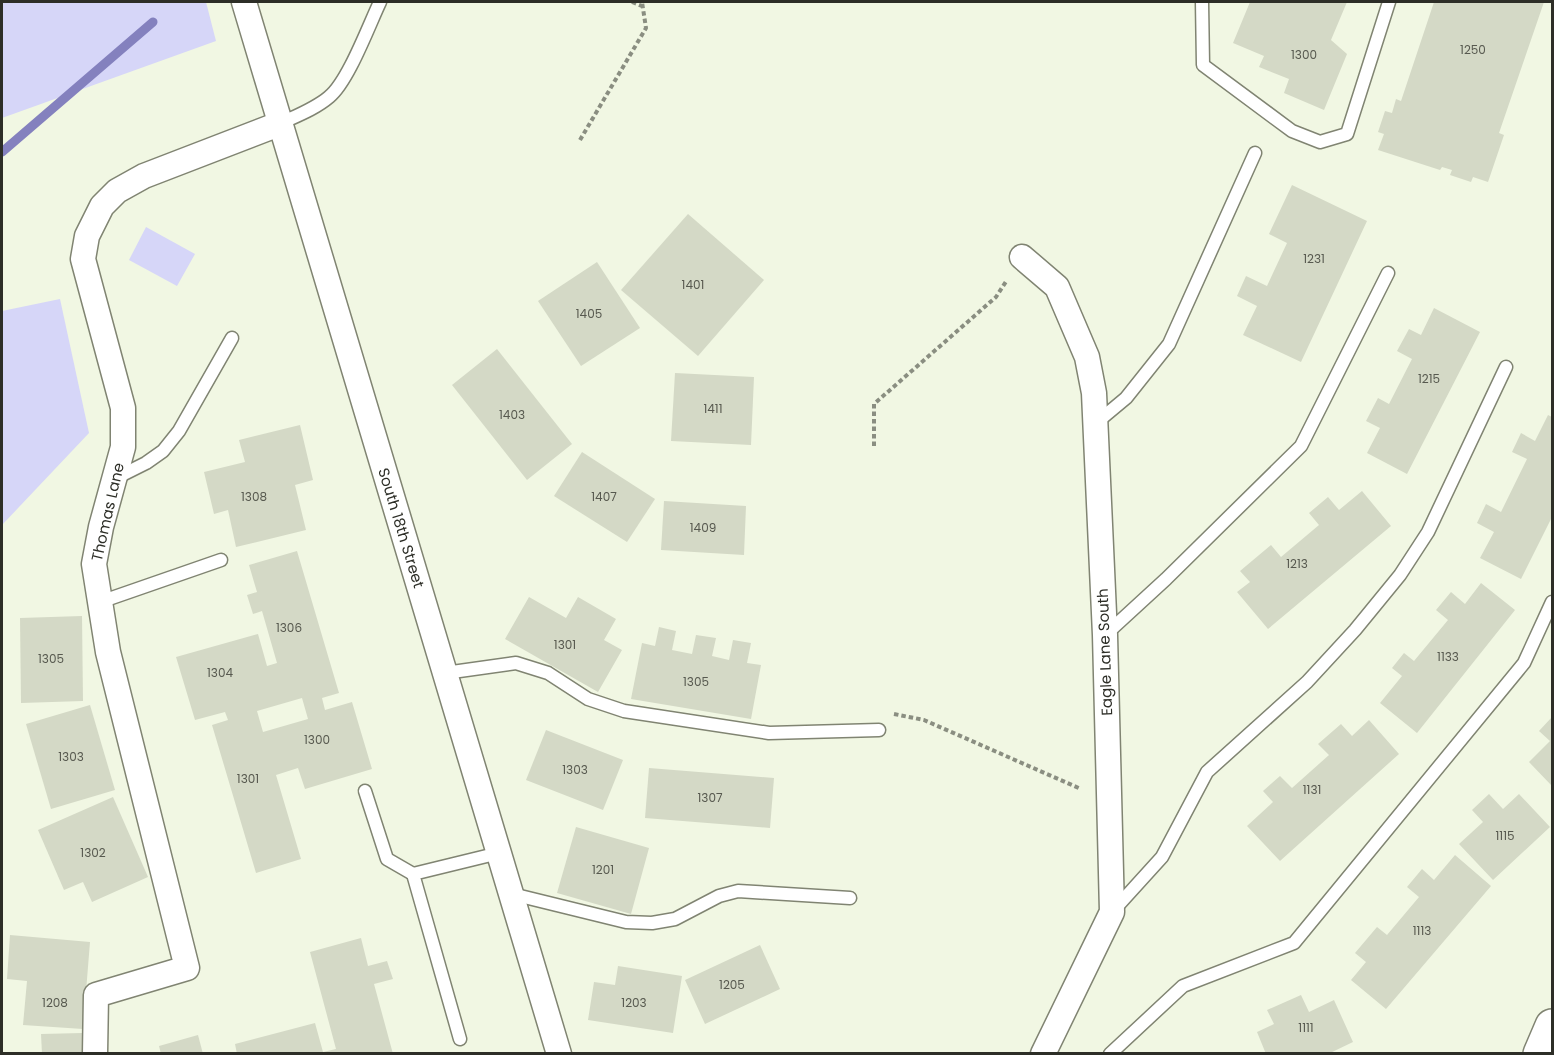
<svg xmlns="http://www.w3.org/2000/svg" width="1554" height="1055" viewBox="0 0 1554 1055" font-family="Poppins,sans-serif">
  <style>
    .green { fill: #d6d6f8 }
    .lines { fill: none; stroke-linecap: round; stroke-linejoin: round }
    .stream { stroke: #8481be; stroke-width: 9 }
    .building { fill: #d4d9c6; fill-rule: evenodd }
    .lane-casing { stroke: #808472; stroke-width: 15 }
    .street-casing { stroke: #808472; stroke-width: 27 }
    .secondary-casing { stroke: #808472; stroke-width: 36 }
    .path { stroke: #8a8e81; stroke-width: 4; stroke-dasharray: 4.5 3; stroke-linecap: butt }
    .lane { stroke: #fff; stroke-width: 12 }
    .street { stroke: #fff; stroke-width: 24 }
    .secondary { stroke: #fff; stroke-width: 33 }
    .labels { text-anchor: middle; stroke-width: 4.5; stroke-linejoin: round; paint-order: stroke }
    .number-label { font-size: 12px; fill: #57594f }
    .street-label { font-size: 15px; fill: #2d2e27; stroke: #fff }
  </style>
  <rect width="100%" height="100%" fill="#f1f7e3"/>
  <g class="green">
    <path d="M2,2h204l10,39 -214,77z"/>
    <path d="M146,227l49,27 -18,32 -48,-26z"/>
    <path d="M60,299l29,134 -87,92v-214z"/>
  </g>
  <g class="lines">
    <path class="stream" d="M2,152l151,-130"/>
  </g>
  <g class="building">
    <path d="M1250,2h97l-16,38 16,14 -23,56 -40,-17 5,-14 -30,-12 5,-11 -31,-13z"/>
    <path d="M1434,2h110l-45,131 5,2 -16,47 -15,-5 -2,5 -21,-7 2,-5 -10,-3 -2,3 -62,-20 6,-16 -6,-2 7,-21 7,2 4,-14 5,2z"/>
    <path d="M1292,185l75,36 -66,141 -58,-27 14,-29 -20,-10 9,-20 21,10 20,-43 -18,-9z"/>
    <path d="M688,214l76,66 -66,76 -77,-66z"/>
    <path d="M597,262l43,66 -59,38 -43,-65z"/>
    <path d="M1434,308l46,24 -73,142 -40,-21 13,-25 -14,-7 12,-23 11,6 23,-45 -15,-8 12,-22 12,6z"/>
    <path d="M497,349l75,95 -45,36 -75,-95z"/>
    <path d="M675,373l79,4 -3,68 -80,-4z"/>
    <path d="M1548,415l4,2v100l-31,62 -41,-21 14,-26 -17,-9 9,-19 15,8 26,-53 -15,-7 9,-19 14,8z"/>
    <path d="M300,425l13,55 -18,5 11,45 -70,17 -8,-37 -14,4 -10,-42 41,-10 -6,-22z"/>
    <path d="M582,452l73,47 -28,43 -73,-46z"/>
    <path d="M1362,491l29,35 -123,103 -31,-37 13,-10 -10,-11 31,-26 10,12 38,-32 -10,-12 19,-16 11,13z"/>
    <path d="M664,501l82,5 -2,49 -83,-5z"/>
    <path d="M297,551l42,142 -17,5 3,12 27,-8 20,67 -67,20 -7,-21 -22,7 25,84 -45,14 -44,-148 16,-5 -3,-8 -30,8 -19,-63 82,-23 9,32 10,-3 -15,-52 -9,3 -6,-19 10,-3 -8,-27zM302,698l6,21 -45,13 -6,-21z"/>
    <path d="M1481,583l34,27 -98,123 -37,-30 22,-27 -10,-8 12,-15 10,8 34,-41 -12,-10 15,-18 14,12z"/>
    <path d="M529,597l37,21 12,-21 38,22 -12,21 18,10 -24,42 -93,-53z"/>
    <path d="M82,616l1,85 -62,2 -1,-85z"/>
    <path d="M659,627l17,4 -4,19 20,4 4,-19 20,3 -4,18 17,4 4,-20 18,3 -4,20 14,2 -10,54 -120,-20 11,-56 13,3z"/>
    <path d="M90,705l25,85 -64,19 -25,-85z"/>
    <path d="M1552,717v69l-23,-24 21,-21 -11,-10z"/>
    <path d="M1369,720l30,34 -119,107 -33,-35 26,-24 -10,-11 17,-15 12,12 37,-33 -11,-11 23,-20 11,12z"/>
    <path d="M546,730l77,30 -20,50 -77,-30z"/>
    <path d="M649,768l125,10 -4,50 -125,-10z"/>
    <path d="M1489,794l14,15 16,-15 31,33 -57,53 -34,-36 24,-22 -11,-12z"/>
    <path d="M113,797l35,80 -56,25 -9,-20 -19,8 -26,-60z"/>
    <path d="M576,827l73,21 -18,66 -74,-21z"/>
    <path d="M1455,855l36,31 -105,123 -35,-29 15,-18 -11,-9 22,-26 10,8 32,-38 -12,-10 15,-18 12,11z"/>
    <path d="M10,935l80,7 -7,87 -60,-4 4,-44 -20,-2z"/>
    <path d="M361,938l7,28 19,-5 6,18 -19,5 19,70h-156l-2,-10 80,-21 8,29 13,-3 -26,-97z"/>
    <path d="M760,945l20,44 -75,35 -20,-44z"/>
    <path d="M618,966l64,10 -9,57 -85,-13 6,-38 21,3z"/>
    <path d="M1301,995l8,17 25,-12 19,42 -25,12h-62l-9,-22 17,-8 -7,-14z"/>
    <path d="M82,1033v21h-40l-1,-20z"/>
    <path d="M198,1035l5,19h-42l-2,-8z"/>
  </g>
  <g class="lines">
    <g class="lane-casing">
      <g id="lane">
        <path d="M1202,2l1,63 89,66 28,11 27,-8 42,-132"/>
        <path d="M279,124c17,-8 36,-15 50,-27 19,-15 40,-72 51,-95"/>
        <path d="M1096,423l30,-25 43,-54 86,-191"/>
        <path d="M114,479l32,-16 17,-12 16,-20 53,-93"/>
        <path d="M100,602l121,-42"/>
        <path d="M1105,635l61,-56 135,-133 87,-173"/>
        <path d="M445,673l71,-10 32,10 40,26 36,12 145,22 110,-3"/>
        <path d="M365,791l22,68 26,15"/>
        <path d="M512,894l114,28 26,1 23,-4 44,-23 19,-5 112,7"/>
        <path d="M1113,911l49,-54 45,-85 100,-90 48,-52 45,-55 28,-43 78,-165"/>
        <path d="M460,1039l-47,-165 86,-21"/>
        <path d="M1110,1054l73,-68 111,-43 230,-280 28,-61"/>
      </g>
    </g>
    <g class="street-casing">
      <g id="street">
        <path d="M244,2l315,1052"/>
        <path d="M1022,257l35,30 30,70 7,36 11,242 7,277 -69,142"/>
        <path d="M95,1054l1,-59 91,-27 -79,-316 -14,-88 7,-37 22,-80v-39l-40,-149 4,-23 15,-30 15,-15 27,-15 135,-52"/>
      </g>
    </g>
    <g class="secondary-casing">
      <path id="secondary" d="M1540,1054l12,-28"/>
    </g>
    <g class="path">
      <path d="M632,2l10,4"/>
      <path d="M580,140l66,-112 -4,-26"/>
      <path d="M874,446v-42l122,-107 11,-17"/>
      <path d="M894,714l30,6 157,69"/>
    </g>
    <use href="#lane" class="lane"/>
    <use href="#street" class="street"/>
    <use href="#secondary" class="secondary"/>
  </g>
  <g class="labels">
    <g class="number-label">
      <text x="1473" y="54">1250</text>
      <text x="1304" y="59">1300</text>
      <text x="1314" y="263">1231</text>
      <text x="693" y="289">1401</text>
      <text x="589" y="318">1405</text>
      <text x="1429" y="383">1215</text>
      <text x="713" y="413">1411</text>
      <text x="512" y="419">1403</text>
      <text x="254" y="501">1308</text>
      <text x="604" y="501">1407</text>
      <text x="703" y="532">1409</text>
      <text x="1297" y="568">1213</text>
      <text x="289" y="632">1306</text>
      <text x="565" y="649">1301</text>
      <text x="1448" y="661">1133</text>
      <text x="51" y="663">1305</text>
      <text x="220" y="677">1304</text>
      <text x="696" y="686">1305</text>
      <text x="317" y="744">1300</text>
      <text x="71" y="761">1303</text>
      <text x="575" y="774">1303</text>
      <text x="248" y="783">1301</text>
      <text x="1312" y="794">1131</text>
      <text x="710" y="802">1307</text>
      <text x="1505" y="840">1115</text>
      <text x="93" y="857">1302</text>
      <text x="603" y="874">1201</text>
      <text x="1422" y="935">1113</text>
      <text x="732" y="989">1205</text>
      <text x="55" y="1007">1208</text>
      <text x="634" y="1007">1203</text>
      <text x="1306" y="1032">1111</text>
    </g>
    <g class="street-label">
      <text transform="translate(108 512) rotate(-77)" y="5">Thomas Lane</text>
      <text transform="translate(401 528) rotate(73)" y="5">South 18th Street</text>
      <text transform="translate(1105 652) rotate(-92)" y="5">Eagle Lane South</text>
    </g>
  </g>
  <rect width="1554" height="1055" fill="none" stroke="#2d2e27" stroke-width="6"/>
</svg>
